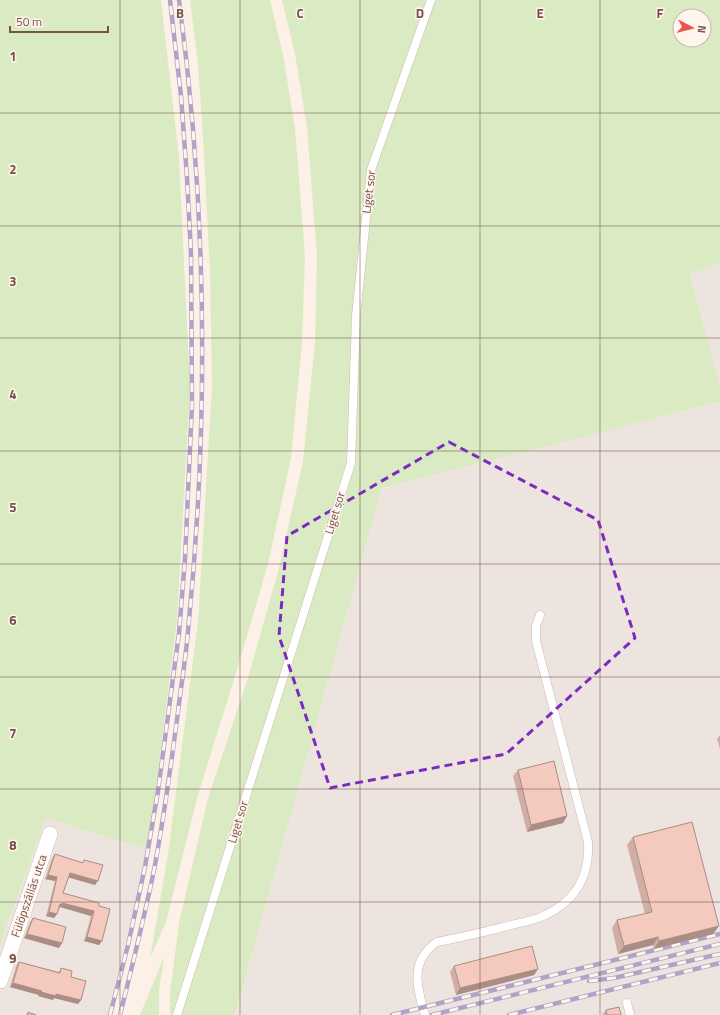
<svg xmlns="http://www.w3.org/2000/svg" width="720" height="1015" viewBox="0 0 720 1015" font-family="'Titillium Web',sans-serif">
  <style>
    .industrial { fill: #ede4e0 }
    .green { fill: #daebc4; fill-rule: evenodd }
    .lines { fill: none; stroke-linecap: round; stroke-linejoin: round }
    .lane-casing { stroke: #d1b8ae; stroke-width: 9 }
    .street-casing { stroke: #d1b8ae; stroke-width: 16 }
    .lane { stroke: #fff; stroke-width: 8 }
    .street { stroke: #fff; stroke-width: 15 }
    .rail-casing { stroke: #b1a3c7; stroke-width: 4.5 }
    .rail { stroke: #fff5ed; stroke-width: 3; stroke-dasharray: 9; stroke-linecap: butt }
    .wall { fill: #d1aea3 }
    .shaded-wall { fill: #aa8d84 }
    .building { fill: #f3cabd; stroke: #aa8d84 }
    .marked { fill: none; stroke: #7b2cbf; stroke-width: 3; stroke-dasharray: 8 5; stroke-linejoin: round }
    .grid { fill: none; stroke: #77534a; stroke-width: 1; stroke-opacity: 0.55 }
    .labels { text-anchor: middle; stroke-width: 3; stroke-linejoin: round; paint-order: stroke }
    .street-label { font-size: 12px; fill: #77534a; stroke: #fff5ed }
    .grid-label { font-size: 13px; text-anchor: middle; font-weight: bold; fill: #77534a; stroke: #fff5ed; stroke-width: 3; stroke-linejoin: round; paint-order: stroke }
  </style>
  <rect width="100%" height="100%" fill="#fdf0e6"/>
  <g class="industrial">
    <path d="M720,263v124l-30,-115z"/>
    <path d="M720,402v613h-485l147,-527z"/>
    <path d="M46,818l102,32 -40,165h-108v-70z"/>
  </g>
  <g class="green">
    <path d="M0,0h161l18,158 11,230 -13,233 -29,229 -102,-32 -46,127z"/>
    <path d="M190,0h80l13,55 12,73 10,129 -3,85 -11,116 -23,106 -32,109 -38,122 -32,127 -16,37 18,-105 30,-232 14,-235 -2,-116 -6,-117 -6,-90z"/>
    <path d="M282,0h438v263l-30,10 30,114v15l-338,86 -147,527h-65v-22l9,-70 29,-125 40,-120 31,-110 24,-107 12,-118 2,-87 -10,-129 -12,-73zM680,16h24v24h-24z"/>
    <path d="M164,957l-5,34v24h-19z"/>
  </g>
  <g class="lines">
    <g class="lane-casing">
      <g id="lane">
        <path d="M627,1003l3,12"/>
        <path d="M177,1015l174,-552 5,-147 15,-146 60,-170"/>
        <path d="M425,1015c-8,-27 -16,-54 12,-73 21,-4 42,-9 63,-14 13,-4 28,-6 41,-11 34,-15 49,-39 47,-75l-52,-201v-15l4,-11"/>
      </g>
    </g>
    <g class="street-casing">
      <path id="street" d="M0,981l50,-147"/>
    </g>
    <use href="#lane" class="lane"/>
    <use href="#street" class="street"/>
    <g class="rail-casing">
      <g id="rail">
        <path d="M589,981l25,-3 106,-24"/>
        <path d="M110,1015l18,-70 17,-78 13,-76 21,-158 6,-74 7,-154 -1,-152 -4,-75 -6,-82 -11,-96"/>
        <path d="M120,1015c12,-48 24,-96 34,-145 10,-52 17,-105 24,-158 3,-27 8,-54 10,-81 21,-209 19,-422 -9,-631"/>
        <path d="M392,1015l328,-81"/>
        <path d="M432,1015l288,-71"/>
        <path d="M509,1015l211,-52"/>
      </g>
    </g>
    <use href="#rail" class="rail"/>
  </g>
  <g class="wall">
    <path d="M720,735v14l-3,-10z"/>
    <path d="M518,770l49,46 -4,7 -36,9 -14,-56z"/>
    <path d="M633,837l86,89 -6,8 -59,15 -1,-4 -35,9 -6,-26 5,-8 28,-6 -18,-69z"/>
    <path d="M55,854l27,9 2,-3 11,25 -27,-8 -5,16 36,13 3,35 -3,4 -15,-4 7,-25 -31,-9 -3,7 -3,4 -8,-2 9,-35 -10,-2 7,-21z"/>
    <path d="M33,918l29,25 -3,5 -35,-10 6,-16z"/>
    <path d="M19,962l40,10 2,-4 10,9 10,23 -3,4 -24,-6 -1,2 -15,-4 1,-1 -29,-8 6,-21z"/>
    <path d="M454,966l84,3 -4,6 -78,20 -6,-23z"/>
    <path d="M606,1010l15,5h-19z"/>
  </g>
  <g class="shaded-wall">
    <path d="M567,816l-4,7 -36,9 4,-7z"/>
    <path d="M70,873l28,8 -3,4 -28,-8z"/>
    <path d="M48,875l9,2 -2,4 -10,-2z"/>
    <path d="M62,903l32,8 -3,5 -31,-9 -1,2 1,-5z"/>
    <path d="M49,912l8,2 -3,4 -8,-2z"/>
    <path d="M719,926l-6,8 -59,15 5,-8z"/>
    <path d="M27,934l35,9 -3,5 -35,-10z"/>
    <path d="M87,937l15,4 -3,4 -15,-4z"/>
    <path d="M658,937l-5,8 -35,9 6,-8z"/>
    <path d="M538,969l-4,6 -78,20 4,-7z"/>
    <path d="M13,983l29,8 -3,4 -29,-8z"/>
    <path d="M41,992l15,2 25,6 -3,4 -24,-6 -1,2 -15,-4z"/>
  </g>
  <g class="building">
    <path d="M554,761l13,55 -36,9 -13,-55z"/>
    <path d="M692,822l27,104 -60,15 -1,-4 -34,9 -7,-26 35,-8 -19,-75z"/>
    <path d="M55,854l28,9 1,-3 19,5 -5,16 -28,-8 -7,20 36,10v3l11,3 -8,32 -15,-4 7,-26 -32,-8v2l-2,-1 -3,10 -8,-2 8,-35 -9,-2z"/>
    <path d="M33,918l33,9 -4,16 -35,-9z"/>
    <path d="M532,946l6,23 -78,19 -6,-22z"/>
    <path d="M19,962l41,11 1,-5 11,3 -1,6 15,4 -5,19 -25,-6v2l-15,-4 1,-1 -29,-8z"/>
    <path d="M619,1007l2,8h-14l-1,-5z"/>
    <path d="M28,1012l8,3h-9z"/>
  </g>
  <path class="marked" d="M449,442l149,78 37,118 -129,116 -176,34 -51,-152 8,-100z"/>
  <path class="grid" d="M120,0v1015M240,0v1015M360,0v1015M480,0v1015M600,0v1015M0,113h720M0,226h720M0,338h720M0,451h720M0,564h720M0,677h720M0,789h720M0,902h720"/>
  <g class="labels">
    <g class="street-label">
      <text transform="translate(369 192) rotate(-83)" y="4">Liget sor</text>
      <text transform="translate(335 513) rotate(-73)" y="4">Liget sor</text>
      <text transform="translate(238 822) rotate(-73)" y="4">Liget sor</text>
      <text transform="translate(29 896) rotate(-71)" y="4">Fülöpszállás utca</text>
    </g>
  </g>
  <g class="grid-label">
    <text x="180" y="18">B</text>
    <text x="300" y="18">C</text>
    <text x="420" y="18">D</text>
    <text x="540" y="18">E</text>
    <text x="660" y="18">F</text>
    <text x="13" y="61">1</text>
    <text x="13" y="174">2</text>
    <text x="13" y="286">3</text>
    <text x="13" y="399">4</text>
    <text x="13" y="512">5</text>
    <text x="13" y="625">6</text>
    <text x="13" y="738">7</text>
    <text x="13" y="850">8</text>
    <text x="13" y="963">9</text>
  </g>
  <g transform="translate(692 28) rotate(97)"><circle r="19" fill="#fff5ed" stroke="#c9b4ac"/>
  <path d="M0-3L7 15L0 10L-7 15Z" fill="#e95349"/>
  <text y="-6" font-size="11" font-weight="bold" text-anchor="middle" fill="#77534a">N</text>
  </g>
  <path d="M10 26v6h98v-6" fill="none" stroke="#77534a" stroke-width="2"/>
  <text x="16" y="26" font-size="12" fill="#77534a" stroke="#fff5ed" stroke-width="3" paint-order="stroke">50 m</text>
</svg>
